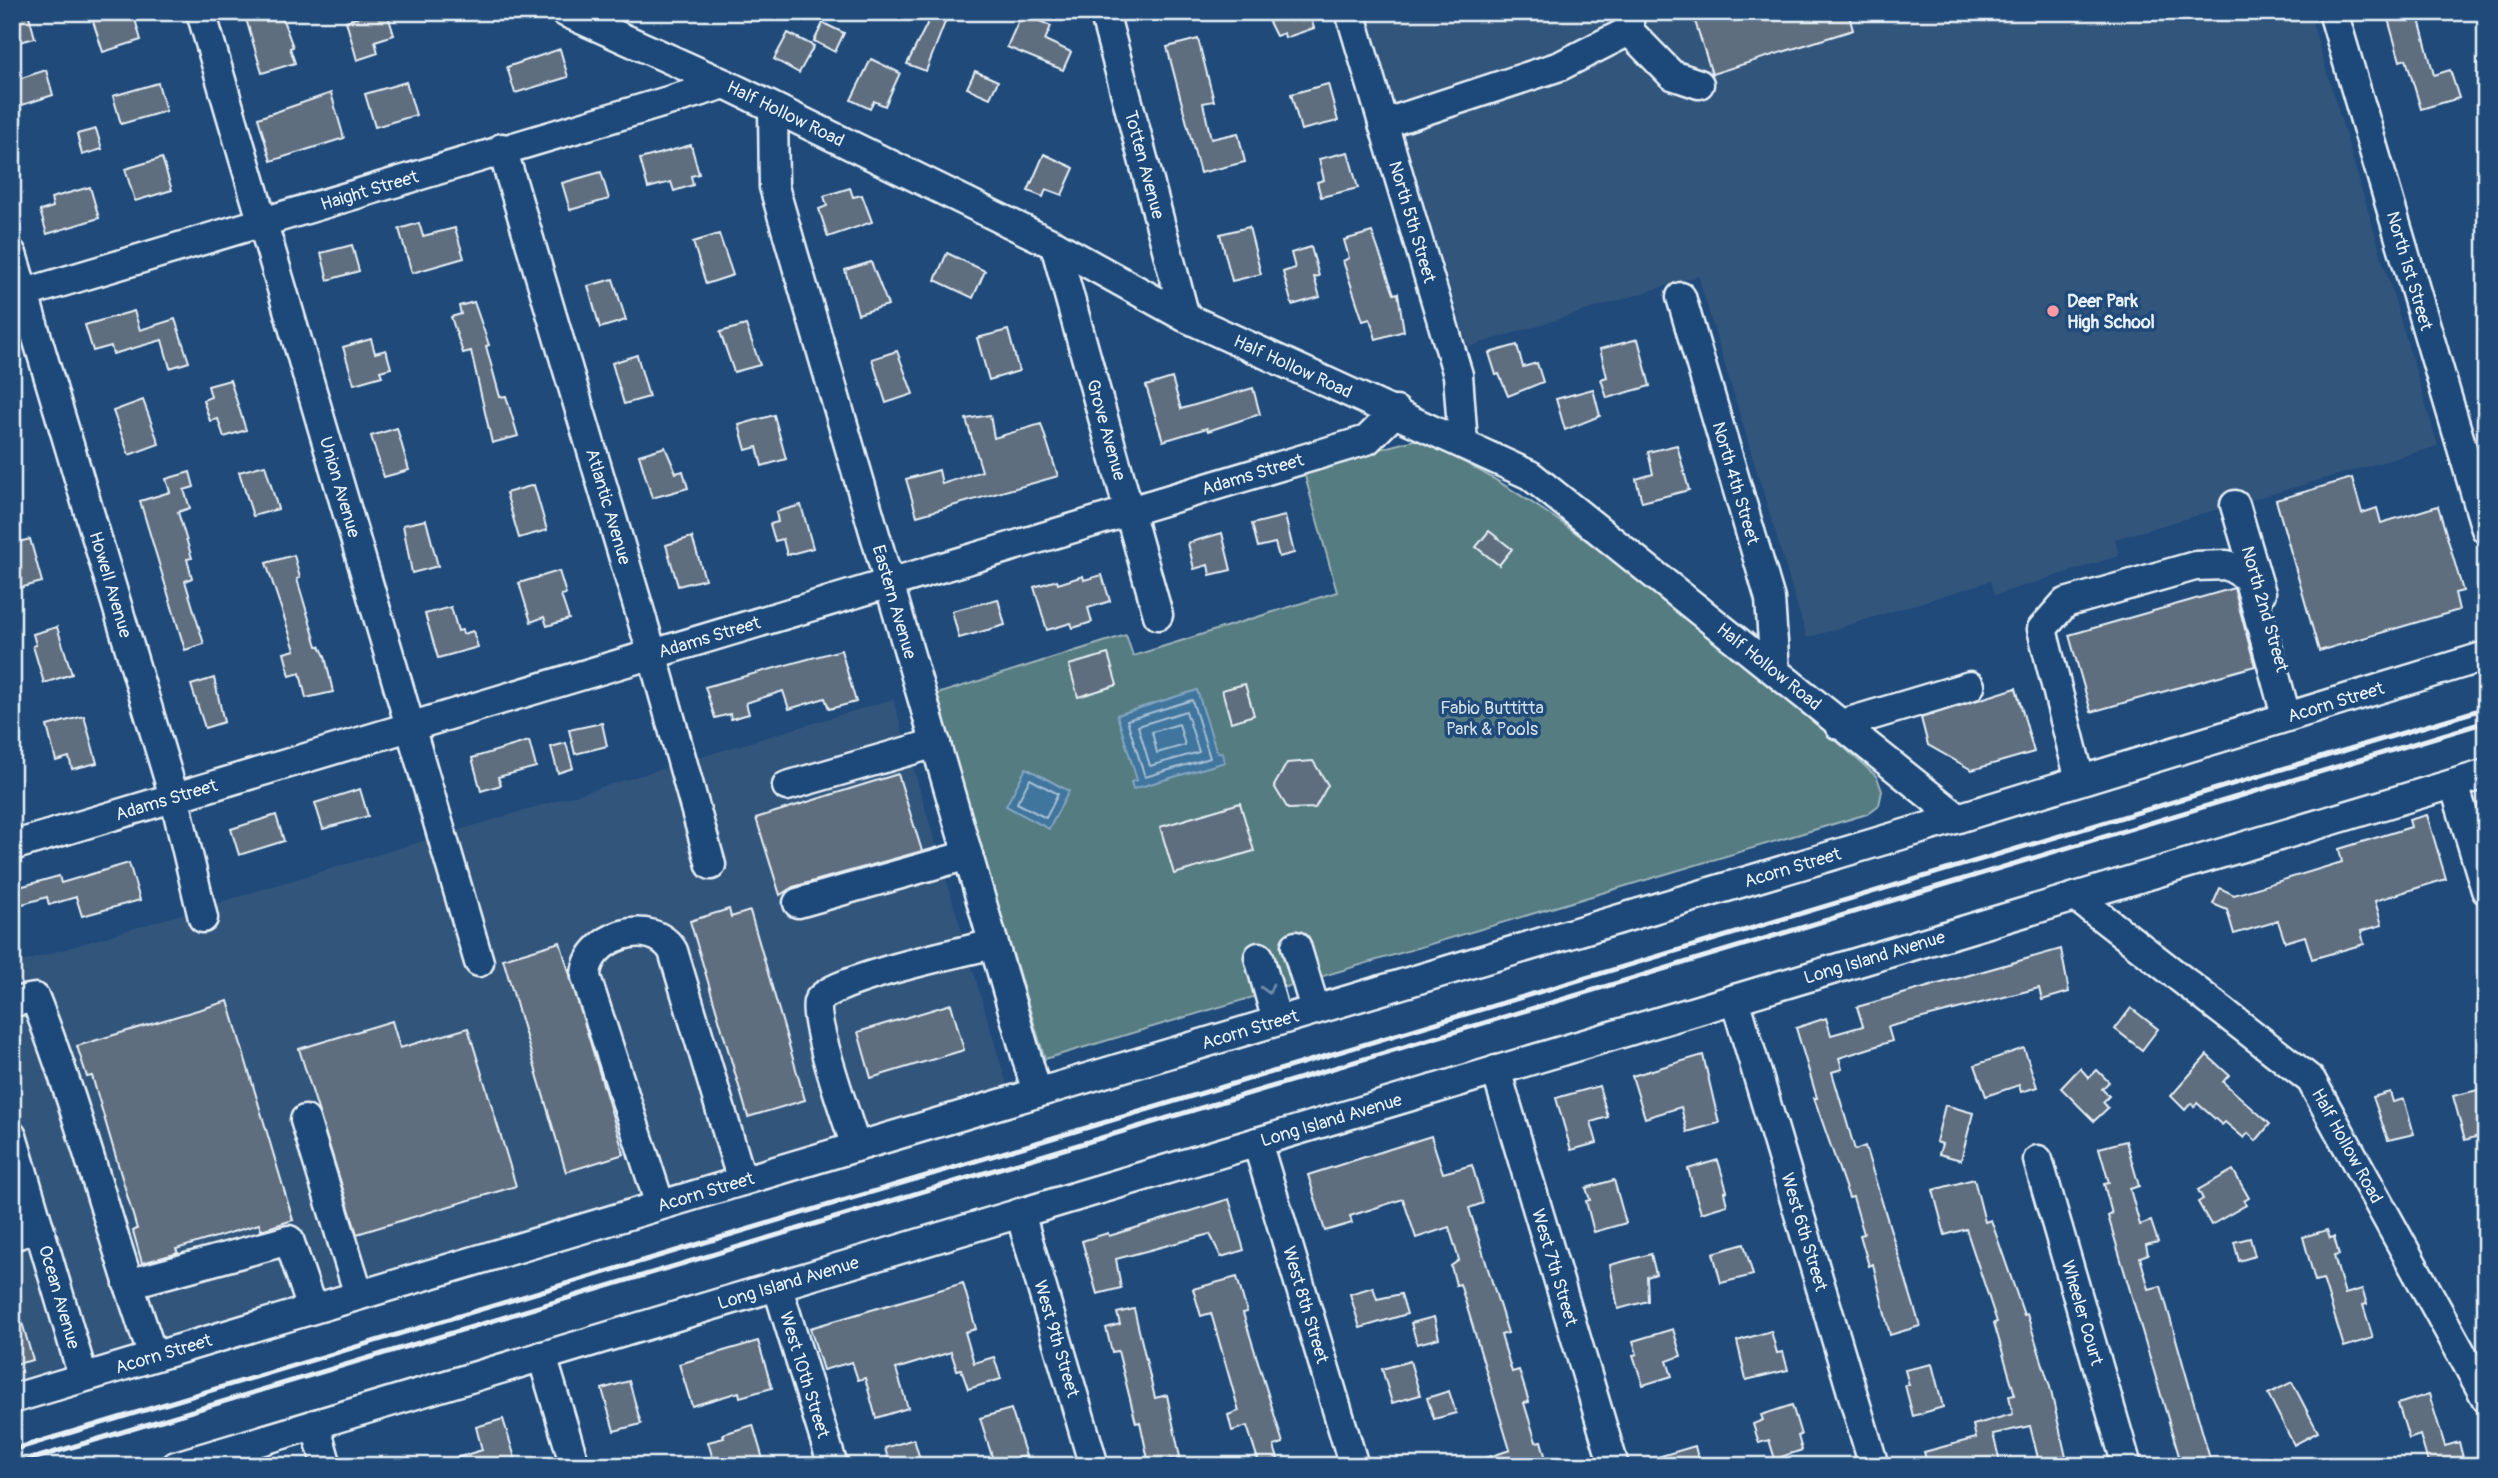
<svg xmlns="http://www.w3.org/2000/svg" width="2498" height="1478" viewBox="0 0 2498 1478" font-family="Pangolin,sans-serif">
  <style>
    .built { fill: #32557c }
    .green { fill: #547b81; stroke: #9eb6bc; stroke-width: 2 }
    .water { fill: #41759e; stroke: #84a7c2; stroke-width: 2 }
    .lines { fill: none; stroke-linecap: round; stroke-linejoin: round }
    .shore { stroke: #a5bfd4; stroke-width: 2 }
    .building { fill: #5f6e7f; stroke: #e8f1f8; stroke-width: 2 }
    .minor-casing { stroke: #e8f1f8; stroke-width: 33 }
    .minor { stroke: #1f4a7a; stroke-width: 28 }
    .rail { stroke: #e8f1f8; stroke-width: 5 }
    .oneway { stroke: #6f8dac }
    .poi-dot { fill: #ff9aa2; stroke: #1f4a7a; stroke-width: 2.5 }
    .labels { text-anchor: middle; stroke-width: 7; stroke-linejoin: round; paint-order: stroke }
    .street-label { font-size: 18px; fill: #e8f1f8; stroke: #1f4a7a }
    .poi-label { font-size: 18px; font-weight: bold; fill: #e8f1f8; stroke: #1f4a7a; text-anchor: start }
    .park-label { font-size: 18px; fill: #d2dfe6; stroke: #1f4a7a }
  </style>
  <rect width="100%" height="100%" fill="#1f4a7a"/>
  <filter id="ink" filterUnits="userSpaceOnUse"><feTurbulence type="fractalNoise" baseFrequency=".0143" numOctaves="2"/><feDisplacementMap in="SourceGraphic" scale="14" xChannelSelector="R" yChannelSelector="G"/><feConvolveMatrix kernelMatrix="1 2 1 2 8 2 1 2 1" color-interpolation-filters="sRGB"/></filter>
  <g filter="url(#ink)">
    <g class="built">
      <path d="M1367,12h942l129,434 -323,93 4,17 -124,39 -5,-14 -183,57 -109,-362 -230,71z"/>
      <path d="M893,699l114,386 -995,296v-416z"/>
    </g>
    <path class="green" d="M1418,439c92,42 170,101 249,163 72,56 142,113 210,175l5,14 -3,14 -12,9 -822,245 -111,-364 192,-60 7,21 204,-64 -34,-123z"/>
    <g class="water">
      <path d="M1197,690l20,63 5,-1 3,10 -92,27 -2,-7 6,-2 -20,-65z"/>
      <path d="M1026,768l43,23 -20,38 -43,-23z"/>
    </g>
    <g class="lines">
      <g class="shore">
        <path d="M1192,700l18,58 -65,19 -18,-57z"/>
        <path d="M1186,711l13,41 -49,14 -12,-40z"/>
        <path d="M1179,724l6,21 -28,8 -5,-21z"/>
        <path d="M1030,779l28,15 -12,24 -29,-15z"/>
      </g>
    </g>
    <g class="building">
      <path d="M12,12h16l7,26 -23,6z"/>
      <path d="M90,12h43l8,28 -38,12z"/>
      <path d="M244,12h36l13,35 -3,1 5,15 -33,10z"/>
      <path d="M375,12h12l7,23 -19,6 3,12 -21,7 -11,-39z"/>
      <path d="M933,12h16l-23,59 -19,-7z"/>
      <path d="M1285,12h24l5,16 -29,10 -1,-5 -8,3 -9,-18z"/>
      <path d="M1692,12h156l5,18 -141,44z"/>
      <path d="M2386,12h31l17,63 16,-5 9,28 -38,11 -15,-50 -6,2z"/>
      <path d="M1022,13l29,13 -6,14 26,12 -8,18 -56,-23z"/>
      <path d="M823,23l21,10 -9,19 -21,-11z"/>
      <path d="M788,33l26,13 -15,27 -25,-14z"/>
      <path d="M1198,39l16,62 -11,2 8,36 27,-6 7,29 -45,11 -33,-126z"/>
      <path d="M560,49l8,28 -53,16 -8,-26z"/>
      <path d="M871,59l29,14 -15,33 -11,-5 -4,8 -19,-9z"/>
      <path d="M46,70l7,25 -34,11 -2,-5 -5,2v-22z"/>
      <path d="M975,71l23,10 -8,17 -23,-10z"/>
      <path d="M406,82l10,33 -41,12 -10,-33z"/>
      <path d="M158,83l8,28 -45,13 -8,-28z"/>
      <path d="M1328,84l10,37 -37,9 -10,-36z"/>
      <path d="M331,93l13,45 -73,23 -13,-43z"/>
      <path d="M96,129l6,20 -20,6 -5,-21z"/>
      <path d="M691,145l8,29 -8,2 2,9 -19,6 -3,-9 -23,6 -8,-29z"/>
      <path d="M1348,152l10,36 -37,9 -4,-15 7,-2 -5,-21z"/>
      <path d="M1044,154l30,14 -12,27 -16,-6 -3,8 -15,-6z"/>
      <path d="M162,158l10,32 -37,11 -10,-32z"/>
      <path d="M601,172l8,27 -39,11 -8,-27z"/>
      <path d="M90,187l9,31 -52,16 -7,-23 13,-4 -2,-9z"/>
      <path d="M850,188l3,9 9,-2 10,27 -44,15 -9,-28 8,-3 -3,-10z"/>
      <path d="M419,223l4,13 32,-8 9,30 -52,15 -13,-44z"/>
      <path d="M1249,227l12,47 -29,7 -12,-47z"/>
      <path d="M1372,232l22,62 4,-1 6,38 -28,8 -6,-20 -7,2 -20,-60 6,-3 -5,-18z"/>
      <path d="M719,234l14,41 -27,9 -13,-42z"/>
      <path d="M352,245l7,26 -31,9 -7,-27z"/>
      <path d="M1311,247l8,29 -5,1 6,20 -28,8 -9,-33 12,-4 -4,-15z"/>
      <path d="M947,253l38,18 -12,27 -38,-18z"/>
      <path d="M871,262l17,43 -30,9 -13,-44z"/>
      <path d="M613,279l13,41 -26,8 -12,-42z"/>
      <path d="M474,302l15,43 -3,1 14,51 6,-1 12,40 -26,7 -21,-92 -8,2 -12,-36 10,-3 -2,-8z"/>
      <path d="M134,311l6,19 35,-11 14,43 -19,6 -8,-28 -49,14 -2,-8 -18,5 -8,-26z"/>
      <path d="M746,325l14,40 -26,7 -14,-40z"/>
      <path d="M1008,330l11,41 -30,9 -12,-42z"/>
      <path d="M371,339l4,14 11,-3 5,18 -11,3 2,5 -28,8 -11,-37z"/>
      <path d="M1638,339l12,47 -43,12 -6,-19 6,-2 -7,-28z"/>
      <path d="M1517,345l6,22 14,-4 6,19 -35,14 -9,-22 -3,1 -7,-22z"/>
      <path d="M897,351l16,43 -27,9 -14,-44z"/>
      <path d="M637,355l12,42 -25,7 -12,-41z"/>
      <path d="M1172,378l9,31 72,-21 7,26 -52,17 -1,-3 -44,13 -17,-55z"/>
      <path d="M230,380l16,50 -22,7 -6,-18 -8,2 -7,-21 8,-3 -3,-11z"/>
      <path d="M1593,389l7,27 -35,14 -9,-31z"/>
      <path d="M143,400l16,44 -30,11 -16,-44z"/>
      <path d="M774,415l12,44 -24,7 -5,-19 -11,3 -7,-25z"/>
      <path d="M990,415l4,23 47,-14 17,52 -141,40 -11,-37 33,-9 3,14 40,-13 -16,-52z"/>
      <path d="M397,428l12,42 -25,7 -13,-41z"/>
      <path d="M1677,445l12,45 -47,12 -6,-23 17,-5 -5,-22z"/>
      <path d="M665,447l11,26 7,-2 5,17 -36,10 -13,-43z"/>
      <path d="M265,465l13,44 -25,7 -14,-44z"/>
      <path d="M190,472l4,15 -10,3 6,18 -12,4 14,46 -5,1 5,19 -7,3 19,63 -19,6 -45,-149 30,-9 -4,-13z"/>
      <path d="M2352,478l10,35 15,-5 4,15 57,-17 25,85 -8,2 4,17 -140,41 -43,-151z"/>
      <path d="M534,485l13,45 -28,8 -13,-45z"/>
      <path d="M801,505l12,43 -26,7 -4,-16 -8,2 -5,-17 8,-2 -2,-10z"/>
      <path d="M1285,516l9,37 -15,4 -4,-14 -17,4 -6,-23z"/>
      <path d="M426,520l12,46 -26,7 -9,-48z"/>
      <path d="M1489,531l23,18 -13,16 -23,-18z"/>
      <path d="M1222,533l9,37 -21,5 -2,-10 -14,4 -6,-26z"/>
      <path d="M692,537l13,42 -27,7 -12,-41z"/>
      <path d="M30,539l12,43 -30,8v-46z"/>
      <path d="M294,555l6,23 -3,1 20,67h3l5,10 8,36 -27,6 -6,-25 -10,3 -6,-23 11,-3 -29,-87z"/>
      <path d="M559,571l7,23 -5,1 8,24 -22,7 -3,-9 -13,5 -12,-39z"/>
      <path d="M1102,575l8,26 -22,7 4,14 -19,6 -2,-5 -24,7 -13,-43 23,-7 1,4 25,-8 1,4z"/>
      <path d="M2234,588l21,78 -164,46 -22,-77z"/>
      <path d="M998,599l7,26 -46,13 -7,-27z"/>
      <path d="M451,607l7,24 4,-1 1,4 10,-3 5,16 -40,11 -13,-44z"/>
      <path d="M57,627l15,47 -28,9 -11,-37 3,-1 -3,-11z"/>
      <path d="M841,650l15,52 -27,7 -4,-11 -36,11 -6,-18 -37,12 3,11 -18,5 -1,-5 -15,4 -10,-31z"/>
      <path d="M1108,654l9,31 -39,12 -9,-32z"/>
      <path d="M214,678l10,44 -19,6 -14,-43z"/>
      <path d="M1245,684l9,31 -23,7 -9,-32z"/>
      <path d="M2016,688l18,64 -62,18 -44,-25 -7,-27z"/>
      <path d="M84,716l13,47 -25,6 -3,-12 -13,4 -9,-35z"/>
      <path d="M602,723l5,23 -32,8 -6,-24z"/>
      <path d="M529,741l7,26 -38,10 3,8 -20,6 -9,-33z"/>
      <path d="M566,743l7,25 -15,5 -7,-26z"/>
      <path d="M1313,761l15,24 -13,23 -27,1 -14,-23 13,-23z"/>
      <path d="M898,774l24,77 -129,36 -13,8 -24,-77z"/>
      <path d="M360,789l8,27 -45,13 -8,-26z"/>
      <path d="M1240,803l14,48 -80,23 -14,-47z"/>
      <path d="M276,815l8,26 -45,14 -8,-26z"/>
      <path d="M2427,815l19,64 -71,22 7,24 -21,6 3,13 -52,15 -7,-23 -20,6 -7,-21 -44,13 -7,-24 -14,-6 7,-16 14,7 108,-33 -3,-13 72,-22 -2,-7z"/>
      <path d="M129,863l11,37 -58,16 -6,-19 -27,8 -2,-8 -35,10v-18l47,-13 2,7z"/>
      <path d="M729,909l2,8 19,-6 55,189 -57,17 -58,-196z"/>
      <path d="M560,942l64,212 -58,18 -63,-213z"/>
      <path d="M2061,949l8,43 -27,8 -3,-12 -151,39 4,14 -53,17 3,11 -10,3 23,78 10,-4 55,180 -30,9 -17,-71 -4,2 -9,-31 4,-1 -11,-37 -4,1 -35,-100h3l-21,-70 30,-10 5,17 32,-9 -6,-19z"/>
      <path d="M228,1001l65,219 -32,10 -2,-6 -83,25 2,4 -36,10 -9,-32 4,-2 -45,-153 -5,1 -10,-31z"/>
      <path d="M951,1004l13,46 -93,28 -13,-46z"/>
      <path d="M2131,1008l27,21 -16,21 -27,-21z"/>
      <path d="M392,1021l8,27 68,-20 48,158 -159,48 -58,-185z"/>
      <path d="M2024,1048l13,39 -16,5 -2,-7 -33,11 -11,-31z"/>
      <path d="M1703,1055l16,68 -32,9 -6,-25 -36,11 -13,-42z"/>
      <path d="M2207,1055l22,20 -6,7 47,42 -14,17 -8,-8 -4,5 -19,-16 -3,3 -25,-22 -3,4 -3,-4 -6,7 -14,-14z"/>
      <path d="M2080,1068l9,10 8,-8 12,12 -7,7 7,7 -6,6 5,6 -14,13 -33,-33z"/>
      <path d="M1599,1086l9,31 -17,5 6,21 -26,7 -15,-52z"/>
      <path d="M2486,1088v46l-21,6 -12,-44z"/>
      <path d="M2390,1092l3,10 11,-3 10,35 -26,6 -15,-43z"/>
      <path d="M1945,1105l28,8 -12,47 -22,-6 3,-10 -6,-2z"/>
      <path d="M1431,1136l12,37 29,-8 11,38 -14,5 39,125 -7,2 11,37 7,-2 10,32 -5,1 12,39 5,-1 7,25h-70l-1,-5 33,-11 -50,-166 -4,1 -5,-19 8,-6 -10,-33 -33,11 -13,-39 -53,17 2,7 -27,8 -17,-56z"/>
      <path d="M2126,1141l13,45 -9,3 10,36 11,-4 7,21 -12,3 2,9 -8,3 9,32 12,-3 51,180h-30l-74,-250 4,-2 -8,-30 5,-1 -10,-35z"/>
      <path d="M1718,1160l9,31 -3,1 3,13 -26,8 -13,-44z"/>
      <path d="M2233,1170l16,28 -5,3 2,4 -35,20 -13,-23 5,-3 -5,-9z"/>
      <path d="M1974,1179l11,43 6,-2 33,95 3,-1 23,73 18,79h-28l-10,-40 -37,8 8,32h-73l-4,-14 52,-14 -3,-13 40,-11 -4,-18 6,-1 -21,-72 3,-1 -31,-93 -21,6 -12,-45z"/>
      <path d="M1614,1180l12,43 -32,9 -8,-31 4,-1 -4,-12z"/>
      <path d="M1229,1199l15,51 -23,7 -11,-23 -94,25 5,29 -24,6 -15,-53 26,-8 1,3z"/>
      <path d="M2327,1230l3,8 4,-1 5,18 -5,1 11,38 17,-5 5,15 -4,1 10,33 -29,9 -21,-68 -8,2 -12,-44z"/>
      <path d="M2250,1238l5,18 -16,5 -5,-19z"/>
      <path d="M1744,1244l9,31 -32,8 -8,-30z"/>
      <path d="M1651,1254l5,20 -9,3 1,24 -30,8 -8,-44z"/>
      <path d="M1237,1277l10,35 -4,1 40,130 -9,3 6,20h-20l-13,-40 -15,5 -4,-16 11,-4 -28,-98 -10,3 -8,-27z"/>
      <path d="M963,1283l13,46 -11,3 9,31 20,-6 7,22 -33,10 -7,-20 -4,1 -6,-18 -55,17 12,39 -32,10 -11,-40 -7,2 -6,-18 -29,8 -13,-42z"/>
      <path d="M1373,1287l4,12 24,-5 6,20 -47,14 -10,-34z"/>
      <path d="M12,1305h5l16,55 -17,4 -4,-14z"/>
      <path d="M1134,1309l21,89 12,-3 13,62 -31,7 -9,-42 -4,1 -18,-72 -6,1 -6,-24 14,-4 -3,-11z"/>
      <path d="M1434,1317l5,21 -22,6 -6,-21z"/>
      <path d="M1673,1329l8,27 -14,5 5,15 -29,9 -10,-30 4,-1 -4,-13z"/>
      <path d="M1771,1331l6,22 6,-1 5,18 -42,10 -9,-39z"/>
      <path d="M758,1341l14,47 -32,9 -1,-5 -47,14 -13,-42z"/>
      <path d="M1410,1361l10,34 -28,8 -10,-34z"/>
      <path d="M1932,1364l11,43 -30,9 -8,-31h4l-4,-15z"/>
      <path d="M629,1381l12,43 -27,7 -12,-42z"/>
      <path d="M2292,1382l26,50 -24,13 -26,-51z"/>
      <path d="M1449,1391l7,22 -22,6 -7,-21z"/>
      <path d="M2429,1394l16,52 14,-4 5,20 -35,4 -9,-31 -11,4 -11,-35z"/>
      <path d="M1792,1405l9,30 -3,1 4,14 -27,9 -6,-19 -10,3 -6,-19 10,-4 -2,-5z"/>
      <path d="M1011,1409l15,47 -31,10 -15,-48z"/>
      <path d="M503,1419l13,42 -16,5h-53l-1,-5 36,-11 -6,-23z"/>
      <path d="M753,1425l12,41h-50l-7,-24 16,-4 -1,-4z"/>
      <path d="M914,1439l8,27h-32l-5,-18z"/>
      <path d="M1695,1446l5,20h-56v-5z"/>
    </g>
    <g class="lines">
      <g class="minor-casing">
        <g id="minor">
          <path id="s1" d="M201,12l278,950"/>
          <path id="s2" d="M565,12l160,72 330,161 130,72 345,158 428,343"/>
          <path id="s3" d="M1104,12l81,305"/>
          <path id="s4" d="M1350,12l108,363 5,68"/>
          <path id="s5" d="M2333,12l153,517"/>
          <path d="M1629,31l43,44 27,9"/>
          <path id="s6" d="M773,108l1,79 263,906"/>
          <path d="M1383,124l177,-58 69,-35v-19"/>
          <path id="s7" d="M502,148l150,505 59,212"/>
          <path id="s8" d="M1055,245l103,370"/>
          <path id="s9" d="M12,254l163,546 28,118"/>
          <path id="s10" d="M12,297l713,-213"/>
          <path id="s11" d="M1681,297l89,302 5,72"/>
          <path d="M2235,505l26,88"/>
          <path d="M1839,725l131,-39"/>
          <path d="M2080,780l-38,-151 23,-26 130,-37 32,-1 21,12 38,139"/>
          <path d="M2454,784l32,106"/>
          <path d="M787,786l149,-43"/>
          <path id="s12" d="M12,846l1355,-406 29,-29"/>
          <path id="s13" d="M2076,897l235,183 175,318"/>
          <path d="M798,903l170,-48"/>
          <path d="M1296,946l19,63"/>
          <path d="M1259,957l18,64"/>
          <path id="s14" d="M1735,999l139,467"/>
          <path d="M12,1002l23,-4c46,117 76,240 118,358"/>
          <path id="s15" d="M1496,1070l118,396"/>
          <path d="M305,1120l54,175"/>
          <path id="s16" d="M12,1136l71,241"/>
          <path id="s17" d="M1257,1142l97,324"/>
          <path d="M856,1147c-8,-25 -44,-126 -38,-145 8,-22 148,-51 176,-58"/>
          <path id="s18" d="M2038,1160l89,306"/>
          <path d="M660,1205l-74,-228c0,-41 66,-62 87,-26l69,230"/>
          <path id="s19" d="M1020,1213l74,253"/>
          <path d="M12,1236l27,-9"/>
          <path d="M128,1284l161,-44 23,69"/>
          <path id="s20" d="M777,1285l56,181"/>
          <path d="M542,1356l33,110"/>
          <path id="s21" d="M12,1399l1946,-581 528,-162"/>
          <path d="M315,1424l12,42"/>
          <path id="s22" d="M176,1466l2310,-692"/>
        </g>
      </g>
      <use href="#minor" class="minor"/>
      <g class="rail">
        <path d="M12,1450l2474,-742"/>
        <path d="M12,1465l2474,-743"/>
      </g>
    </g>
    <defs><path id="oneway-chevron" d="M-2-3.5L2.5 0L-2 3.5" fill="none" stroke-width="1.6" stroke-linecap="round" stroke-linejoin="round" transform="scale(1.75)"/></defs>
    <use class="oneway" href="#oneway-chevron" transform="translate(1268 989) rotate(74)"/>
  </g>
  <circle class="poi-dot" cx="2053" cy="311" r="7"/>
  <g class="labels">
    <g class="street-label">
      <text dy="6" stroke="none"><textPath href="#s2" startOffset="243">Half Hollow Road</textPath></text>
      <text dy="6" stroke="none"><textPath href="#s3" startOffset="158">Totten Avenue</textPath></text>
      <text dy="6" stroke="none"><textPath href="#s10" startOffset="373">Haight Street</textPath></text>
      <text dy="6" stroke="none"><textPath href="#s4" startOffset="219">North 5th Street</textPath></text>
      <text dy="6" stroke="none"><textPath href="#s5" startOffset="270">North 1st Street</textPath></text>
      <text dy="6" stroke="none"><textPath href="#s2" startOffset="810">Half Hollow Road</textPath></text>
      <text dy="6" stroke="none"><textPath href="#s8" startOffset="192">Grove Avenue</textPath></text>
      <text dy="6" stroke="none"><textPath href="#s12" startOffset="1295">Adams Street</textPath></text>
      <text dy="6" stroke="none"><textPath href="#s11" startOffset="194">North 4th Street</textPath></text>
      <text dy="6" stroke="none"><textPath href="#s1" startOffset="495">Union Avenue</textPath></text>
      <text dy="6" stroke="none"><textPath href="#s7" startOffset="374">Atlantic Avenue</textPath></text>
      <text dy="6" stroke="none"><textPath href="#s9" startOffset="345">Howell Avenue</textPath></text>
      <text dy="6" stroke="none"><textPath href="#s6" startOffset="511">Eastern Avenue</textPath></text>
      <text transform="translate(2265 609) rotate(74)" y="6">North 2nd Street</text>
      <text dy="6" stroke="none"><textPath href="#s12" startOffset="728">Adams Street</textPath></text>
      <text dy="6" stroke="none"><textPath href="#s2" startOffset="1377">Half Hollow Road</textPath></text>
      <text dy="6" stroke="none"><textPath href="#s21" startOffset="2426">Acorn Street</textPath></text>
      <text dy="6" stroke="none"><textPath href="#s12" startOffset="161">Adams Street</textPath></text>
      <text dy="6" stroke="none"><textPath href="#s21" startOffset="1858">Acorn Street</textPath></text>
      <text dy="6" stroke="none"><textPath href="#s22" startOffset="1773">Long Island Avenue</textPath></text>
      <text dy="6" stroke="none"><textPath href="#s21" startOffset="1292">Acorn Street</textPath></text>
      <text dy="6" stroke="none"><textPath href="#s22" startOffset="1206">Long Island Avenue</textPath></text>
      <text dy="6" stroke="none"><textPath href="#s13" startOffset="373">Half Hollow Road</textPath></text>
      <text dy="6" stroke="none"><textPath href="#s21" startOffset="724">Acorn Street</textPath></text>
      <text dy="6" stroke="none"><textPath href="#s14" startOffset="243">West 6th Street</textPath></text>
      <text dy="6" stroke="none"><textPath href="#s15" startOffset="206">West 7th Street</textPath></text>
      <text dy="6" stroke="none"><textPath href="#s22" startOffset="639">Long Island Avenue</textPath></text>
      <text dy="6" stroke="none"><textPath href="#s16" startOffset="168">Ocean Avenue</textPath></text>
      <text dy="6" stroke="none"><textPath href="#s17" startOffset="170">West 8th Street</textPath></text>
      <text dy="6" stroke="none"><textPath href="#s18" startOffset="159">Wheeler Court</textPath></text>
      <text dy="6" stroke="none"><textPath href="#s19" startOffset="131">West 9th Street</textPath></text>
      <text dy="6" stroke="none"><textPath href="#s21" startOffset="158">Acorn Street</textPath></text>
      <text dy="6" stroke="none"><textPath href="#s20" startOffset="94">West 10th Street</textPath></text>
    </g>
    <g class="poi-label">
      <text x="2067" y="307">Deer Park<tspan x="2067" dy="21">High School</tspan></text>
    </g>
    <g class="park-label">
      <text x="1492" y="714">Fabio Buttitta<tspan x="1492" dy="21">Park &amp; Pools</tspan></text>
    </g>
  </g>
  <rect width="2498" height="1478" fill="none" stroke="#1f4a7a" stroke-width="42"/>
  <rect x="21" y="21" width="2456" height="1436" fill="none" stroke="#e8f1f8" stroke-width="2.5" filter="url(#ink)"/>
</svg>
